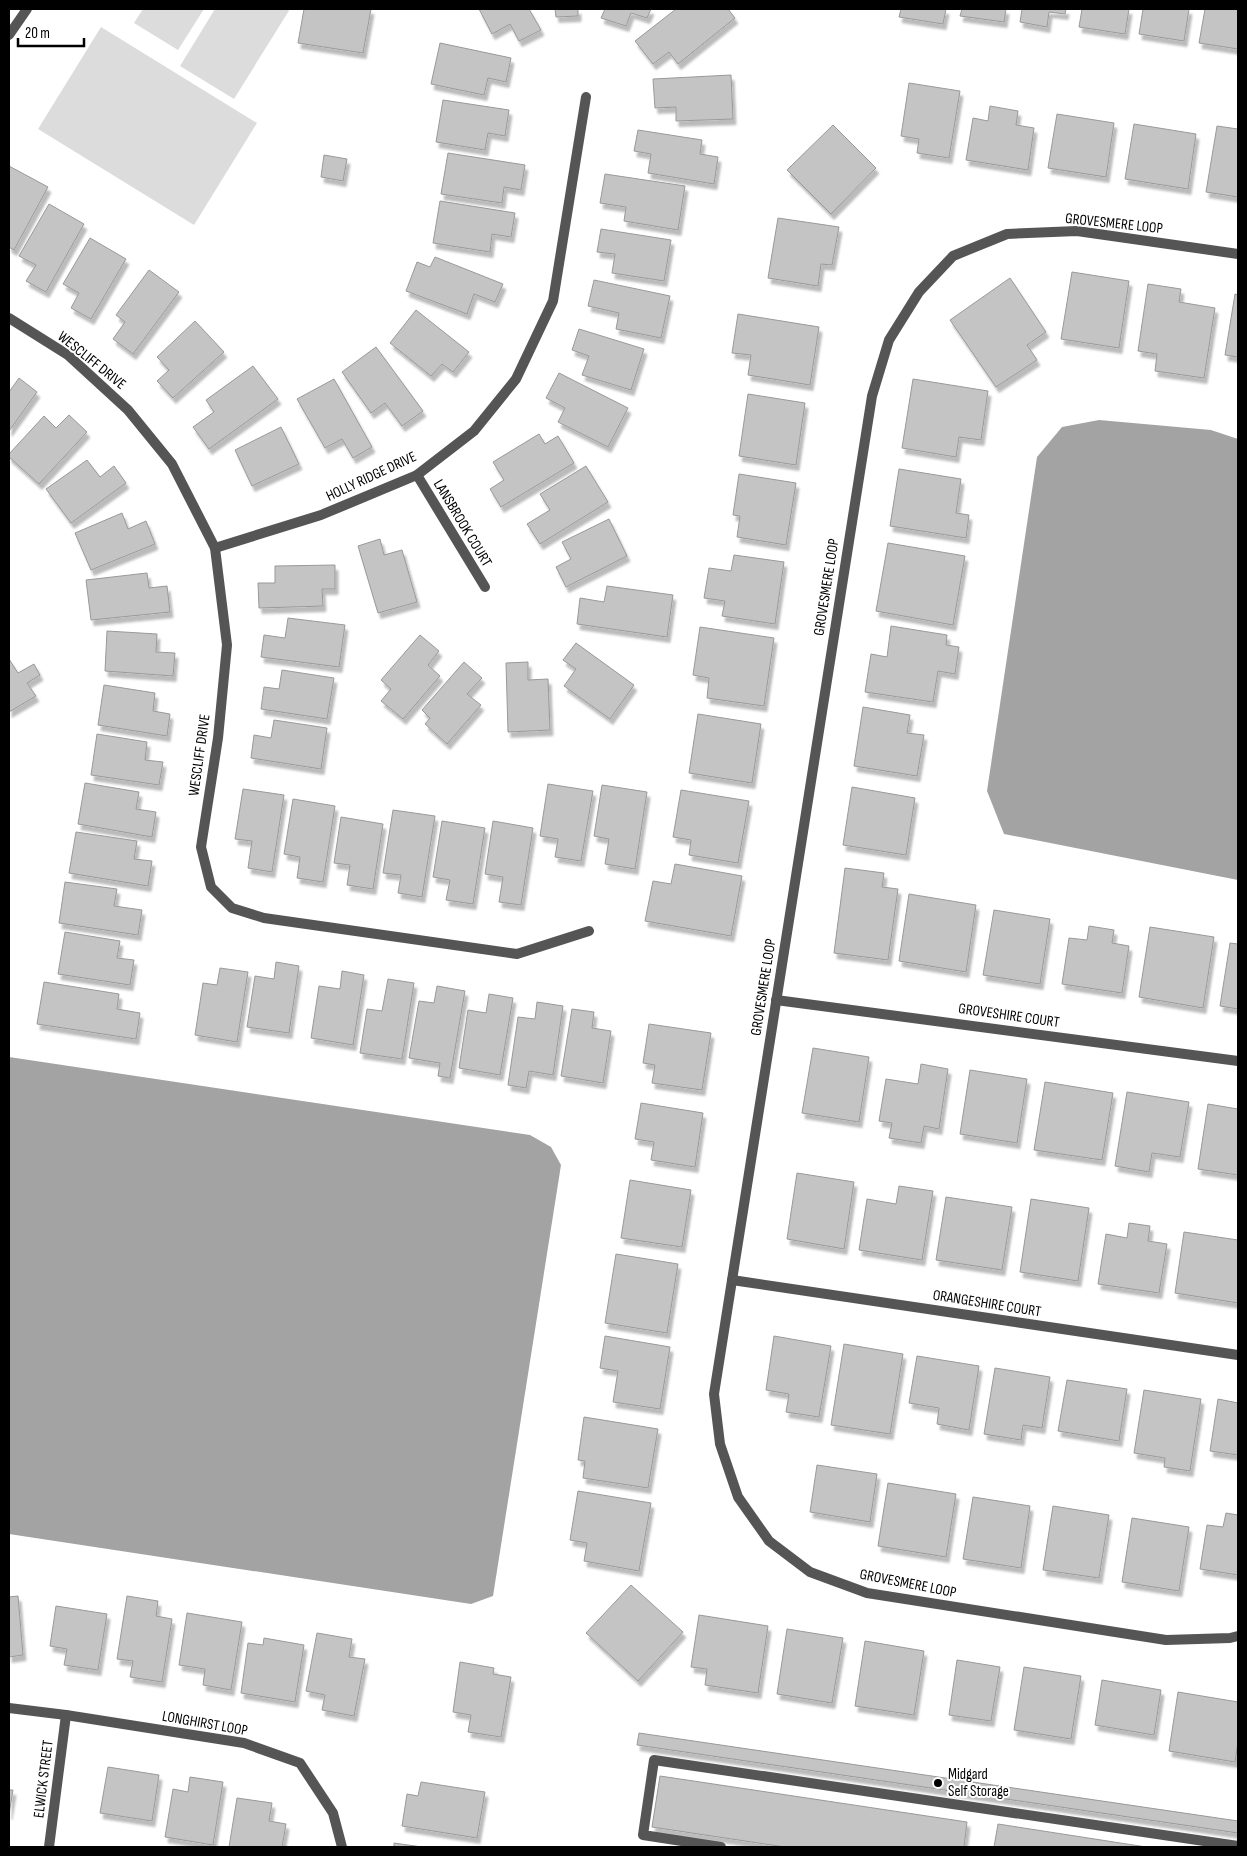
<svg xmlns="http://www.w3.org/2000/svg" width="1247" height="1856" viewBox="0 0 1247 1856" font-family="'Sofia Sans Condensed',sans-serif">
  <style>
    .green { fill: #dcdcdc }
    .water { fill: #a3a3a3 }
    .building { fill: #c4c4c4; stroke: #999; filter: url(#shadow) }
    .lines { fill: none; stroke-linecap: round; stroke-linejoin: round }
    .lane { stroke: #555; stroke-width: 10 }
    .street { stroke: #555; stroke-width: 10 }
    .poi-dot { fill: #000; stroke: #fff; stroke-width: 2 }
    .labels { text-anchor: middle; stroke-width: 4; stroke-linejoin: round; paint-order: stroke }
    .street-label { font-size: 15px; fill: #000; stroke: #fff }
    .poi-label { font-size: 15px; fill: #000; stroke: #fff; text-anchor: start }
  </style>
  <defs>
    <filter id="shadow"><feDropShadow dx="3" dy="5.5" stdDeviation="1" flood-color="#0004"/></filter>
  </defs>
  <rect width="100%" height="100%" fill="#fff"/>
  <g class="green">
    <path d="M143,9h61l-26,41 -44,-27z"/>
    <path d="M215,9h75l-56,90 -54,-33z"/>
    <path d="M101,27l156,96 -63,102 -156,-96z"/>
  </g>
  <g class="water">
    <path d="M1099,420l112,10 27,9v441l-234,-46 -17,-43 50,-334 25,-30z"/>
    <path d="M9,1057l521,78 21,12 10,18 -68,431 -22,8 -462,-70z"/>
  </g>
  <g class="building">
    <path d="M304,9h67l-8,44 -65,-10z"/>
    <path d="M479,9h50l12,21 -22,11 -9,-17 -18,10z"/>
    <path d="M555,9h23v7l-22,1z"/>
    <path d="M605,9h46l-4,9 -16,-5 -5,13 -25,-8z"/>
    <path d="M676,9h52l7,9 -57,46 -9,-12 -16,12 -18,-23z"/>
    <path d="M901,9h45l-3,15 -44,-7z"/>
    <path d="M962,9h44l-2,13 -44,-6z"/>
    <path d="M1022,9h44l-1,5 -16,-2 -2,15 -27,-5z"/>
    <path d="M1082,9h47l-4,25 -46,-7z"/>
    <path d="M1143,9h46l-5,32 -45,-7z"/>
    <path d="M1205,9h33v40l-39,-6z"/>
    <path d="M440,43l71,15 -5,24 -18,-4 -4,17 -53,-11z"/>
    <path d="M731,75l2,44 -57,2v-14l-21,1 -2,-29z"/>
    <path d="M909,83l51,8 -11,67 -32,-5 2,-14 -18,-3z"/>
    <path d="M443,100l66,10 -4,26 -17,-3 -3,17 -49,-8z"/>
    <path d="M990,106l28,5 -2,14 18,3 -6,42 -62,-10 7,-42 15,3z"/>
    <path d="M1057,114l57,9 -8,54 -58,-9z"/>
    <path d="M1134,124l62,10 -8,55 -63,-10z"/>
    <path d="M833,125l43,43 -45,46 -44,-44z"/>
    <path d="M1217,126l21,3v68l-32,-5z"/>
    <path d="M638,130l64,10 -2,14 18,3 -4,27 -66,-11 3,-19 -17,-3z"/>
    <path d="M448,153l77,12 -4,25 -17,-3 -2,16 -61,-9z"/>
    <path d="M324,155l23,4 -4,22 -22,-4z"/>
    <path d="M9,166l39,21 -34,63 -5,-3z"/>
    <path d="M605,174l80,12 -7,44 -54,-9 2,-14 -26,-4z"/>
    <path d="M440,201l75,12 -4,24 -19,-3 -2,18 -57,-9z"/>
    <path d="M49,204l35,20 -38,68 -20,-11 10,-16 -17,-9z"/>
    <path d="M778,218l61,9 -7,38 -11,-1 -3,22 -50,-8z"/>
    <path d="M601,229l70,11 -7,41 -52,-8 3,-19 -18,-2z"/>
    <path d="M90,238l36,21 -35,60 -20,-11 8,-15 -16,-9z"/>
    <path d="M435,257l68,27 -8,18 -21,-8 -7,20 -61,-23 11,-29 13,5z"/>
    <path d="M149,270l30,22 -46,62 -20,-15 12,-17 -9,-7z"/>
    <path d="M1072,272l57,9 -10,67 -58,-9z"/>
    <path d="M1010,278l36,54 -19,13 10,15 -41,27 -46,-67z"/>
    <path d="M594,280l76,16 -9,42 -45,-9 3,-16 -31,-7z"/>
    <path d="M1148,284l33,5 -2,13 36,6 -11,70 -49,-7 2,-17 -19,-3z"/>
    <path d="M1235,294l3,1v62l-13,-2z"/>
    <path d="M416,310l53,42 -16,20 -11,-8 -11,12 -41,-33z"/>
    <path d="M738,314l81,13 -9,58 -62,-10 3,-20 -19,-2z"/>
    <path d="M195,321l29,31 -51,46 -16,-17 12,-11 -12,-13z"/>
    <path d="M579,329l65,20 -13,41 -49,-15 7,-19 -17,-6z"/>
    <path d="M376,347l47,64 -21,15 -17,-23 -14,10 -29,-41z"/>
    <path d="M253,366l25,33 -69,50 -16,-22 21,-15 -8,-12z"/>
    <path d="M559,373l69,35 -20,39 -50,-25 7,-14 -19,-10z"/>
    <path d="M19,378l18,14 -28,39v-39z"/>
    <path d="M334,379l38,68 -19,11 -11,-19 -17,9 -28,-49z"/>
    <path d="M913,379l75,12 -7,49 -22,-3 -3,20 -54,-9z"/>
    <path d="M748,394l57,9 -9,62 -57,-9z"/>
    <path d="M69,415l18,17 -48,52 -30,-27v-3l35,-38 12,12z"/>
    <path d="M281,427l18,37 -47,22 -17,-36z"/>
    <path d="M539,434l6,10 13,-8 16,27 -73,44 -11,-18 14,-9 -11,-18z"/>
    <path d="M87,460l13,17 14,-11 12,17 -55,40 -25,-34z"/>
    <path d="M586,466l22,36 -68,42 -13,-20 23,-14 -10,-16z"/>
    <path d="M899,469l62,10 -5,34 13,2 -3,23 -76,-12z"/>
    <path d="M739,474l57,9 -10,62 -49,-8 3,-21 -7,-1z"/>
    <path d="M122,513l6,16 18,-8 9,23 -64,26 -16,-37z"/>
    <path d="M609,519l18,37 -61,31 -10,-20 15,-8 -9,-17z"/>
    <path d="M380,539l4,16 18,-5 15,52 -39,11 -20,-67z"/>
    <path d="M888,543l77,13 -12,69 -77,-14z"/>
    <path d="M734,555l50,7 -9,62 -53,-8 3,-15 -21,-3 5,-30 22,3z"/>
    <path d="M335,565v24h-13l1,17 -64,2 -1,-25h17v-17z"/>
    <path d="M147,573l2,15 18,-2 3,26 -79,8 -5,-40z"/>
    <path d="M607,586l66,9 -6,42 -90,-13 3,-26 24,4z"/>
    <path d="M288,618l57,7 -6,42 -78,-10 3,-22 21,3z"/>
    <path d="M891,626l56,9 -1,10 13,2 -4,27 -17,-3 -5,31 -68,-10 6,-38 16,3z"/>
    <path d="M700,627l74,11 -10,68 -57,-8 2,-20 -16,-3z"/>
    <path d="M107,631l50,3 -1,18 19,1 -2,23 -68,-5z"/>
    <path d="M420,635l19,16 -11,14 12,11 -37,43 -22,-18 10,-12 -10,-9z"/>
    <path d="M576,643l58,42 -24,34 -46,-33 12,-17 -13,-9z"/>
    <path d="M9,659l9,14 16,-9 6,11 -13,8 9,13 -27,16z"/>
    <path d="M464,662l18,16 -15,16 14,11 -34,39 -22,-20 5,-6 -8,-8z"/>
    <path d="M528,662v18l20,-1 2,51 -42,2 -2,-69z"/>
    <path d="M282,670l52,8 -7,41 -66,-10 3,-22 15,2z"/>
    <path d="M104,685l51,8 -2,18 17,3 -3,22 -69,-11z"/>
    <path d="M863,707l47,8 -3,18 17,2 -7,41 -63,-10z"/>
    <path d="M698,714l63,10 -9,59 -63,-10z"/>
    <path d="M274,720l53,8 -6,41 -70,-11 3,-23 17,3z"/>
    <path d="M97,734l50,8 -2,18 18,2 -4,23 -68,-10z"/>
    <path d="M85,783l54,9 -3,17 20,3 -4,25 -74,-13z"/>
    <path d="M548,784l45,7 -12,70 -26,-4 3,-18 -18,-3z"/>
    <path d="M602,785l45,7 -12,77 -30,-5 4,-25 -15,-3z"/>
    <path d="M852,787l63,11 -9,57 -63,-10z"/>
    <path d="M243,789l41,6 -12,77 -24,-4 4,-27 -17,-2z"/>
    <path d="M681,790l68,11 -11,62 -49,-8 2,-15 -18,-3z"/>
    <path d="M293,799l42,7 -12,76 -26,-4 3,-21 -16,-3z"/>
    <path d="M393,810l42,6 -13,81 -24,-4 3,-18 -18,-2z"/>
    <path d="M341,817l42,7 -10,65 -26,-4 3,-20 -16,-2z"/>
    <path d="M442,821l43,7 -12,76 -27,-4 4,-20 -17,-3z"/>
    <path d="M493,821l40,7 -12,77 -22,-3 4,-25 -18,-3z"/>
    <path d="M76,832l61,9 -3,18 18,2 -4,25 -79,-13z"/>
    <path d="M675,864l67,12 -11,60 -86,-15 8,-40 18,3z"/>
    <path d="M845,868l39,5 -2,14 16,2 -10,71 -54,-7z"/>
    <path d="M65,882l52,7 -3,17 28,4 -4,25 -79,-12z"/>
    <path d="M909,894l67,11 -10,67 -67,-11z"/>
    <path d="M994,910l56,9 -10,65 -57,-9z"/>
    <path d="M1089,926l25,4 -2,13 17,3 -7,47 -60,-9 7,-46 18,2z"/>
    <path d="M1150,927l64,10 -11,71 -64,-11z"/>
    <path d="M65,932l55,9 -3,17 17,2 -4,25 -72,-11z"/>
    <path d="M1230,943l8,1v65l-18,-3z"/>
    <path d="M276,962l23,4 -10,67 -42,-6 8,-51 19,3z"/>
    <path d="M220,968l28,4 -11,70 -42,-7 8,-52 14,2z"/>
    <path d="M342,971l22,4 -11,70 -42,-7 8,-52 21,3z"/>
    <path d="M388,979l26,4 -12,76 -42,-6 7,-44 15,2z"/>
    <path d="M44,982l75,12 -2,15 23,4 -4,26 -99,-15z"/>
    <path d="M437,986l28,5 -15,87 -12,-2 2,-13 -31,-5 10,-57 15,2z"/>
    <path d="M489,994l24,4 -13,77 -41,-7 9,-58 18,3z"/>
    <path d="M537,1002l26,4 -10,69 -24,-4 -3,17 -18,-3 10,-68 17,2z"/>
    <path d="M572,1009l22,3 -2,16 19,3 -8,52 -42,-7z"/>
    <path d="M649,1024l62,9 -9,57 -50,-7 3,-18 -12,-2z"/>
    <path d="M813,1048l56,9 -10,65 -57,-9z"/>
    <path d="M921,1064l27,5 -9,60 -15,-3 -3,17 -32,-5 3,-15 -13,-2 7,-42 32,5z"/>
    <path d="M970,1070l57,9 -10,64 -57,-9z"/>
    <path d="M1045,1082l68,11 -11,67 -68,-10z"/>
    <path d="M1127,1092l62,10 -9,55 -28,-4 -3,19 -34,-6z"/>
    <path d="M641,1103l62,10 -8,54 -44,-7 3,-18 -19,-3z"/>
    <path d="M1208,1104l30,5v66l-40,-6z"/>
    <path d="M797,1173l57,9 -10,67 -57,-10z"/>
    <path d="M630,1180l61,10 -9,57 -61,-9z"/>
    <path d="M899,1186l34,5 -11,69 -63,-10 8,-51 29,5z"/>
    <path d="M946,1197l66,10 -10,63 -66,-10z"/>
    <path d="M1031,1199l58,9 -11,73 -58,-9z"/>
    <path d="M1129,1223l21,3 -2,15 19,3 -8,49 -61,-9 8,-50 21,4z"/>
    <path d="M1184,1232l54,8v63l-63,-10z"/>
    <path d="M616,1254l62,10 -11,69 -62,-10z"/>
    <path d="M605,1336l65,11 -10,62 -47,-7 5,-31 -18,-3z"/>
    <path d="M774,1336l57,10 -12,71 -33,-5 3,-18 -23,-4z"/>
    <path d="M844,1344l59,10 -13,80 -59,-9z"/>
    <path d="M917,1356l62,10 -10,64 -32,-6 2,-16 -30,-5z"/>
    <path d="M995,1368l55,9 -8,51 -19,-3 -2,15 -37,-6z"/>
    <path d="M1067,1380l60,9 -8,52 -61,-10z"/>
    <path d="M1144,1390l57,9 -11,72 -26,-4 1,-9 -31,-5z"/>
    <path d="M1218,1399l20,4v52l-28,-4z"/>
    <path d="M584,1417l74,12 -10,59 -65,-10 2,-17 -7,-1z"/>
    <path d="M817,1465l60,9 -7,48 -60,-10z"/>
    <path d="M888,1483l68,11 -10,63 -68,-11z"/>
    <path d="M578,1491l73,12 -12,68 -55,-10 3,-18 -17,-3z"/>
    <path d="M973,1497l57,9 -9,62 -58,-9z"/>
    <path d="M1053,1506l56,9 -10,63 -56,-8z"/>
    <path d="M1226,1513l12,2v60l-38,-6 7,-44 16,2z"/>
    <path d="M1132,1518l57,9 -10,64 -57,-9z"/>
    <path d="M631,1585l52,47 -45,49 -52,-48z"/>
    <path d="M18,1596l5,59 -14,2v-60z"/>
    <path d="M127,1596l31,5 -2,15 16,3 -10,63 -32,-5 3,-16 -16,-2z"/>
    <path d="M56,1606l51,8 -9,56 -34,-5 3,-16 -17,-3z"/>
    <path d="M187,1613l55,9 -11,68 -28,-5 2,-16 -26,-4z"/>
    <path d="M699,1615l69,11 -10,67 -53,-8 2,-16 -16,-2z"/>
    <path d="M787,1629l56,9 -11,65 -55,-9z"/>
    <path d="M317,1633l35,6 -3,18 16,2 -11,57 -32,-6 3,-15 -19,-4z"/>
    <path d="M264,1638l40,7 -9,57 -54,-9 7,-50 15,2z"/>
    <path d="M865,1641l59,10 -10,64 -59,-9z"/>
    <path d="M957,1660l43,7 -9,54 -42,-6z"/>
    <path d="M460,1662l34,6 -1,6 18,3 -10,60 -33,-5 3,-17 -18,-3z"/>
    <path d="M1024,1667l57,9 -10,63 -57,-9z"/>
    <path d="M1102,1680l59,10 -7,45 -59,-10z"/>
    <path d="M1178,1692l60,10v40l-3,20 -66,-11z"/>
    <path d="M639,1733l599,88v12l-601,-88z"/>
    <path d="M108,1767l51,8 -7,46 -52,-8z"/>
    <path d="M660,1776l307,46 -3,25h-179l-133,-20z"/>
    <path d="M190,1777l33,5 -10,63 -48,-8 8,-48 15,3z"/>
    <path d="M421,1782l64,10 -8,46 -75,-12 5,-32 11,2z"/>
    <path d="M9,1790h4l-4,24z"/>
    <path d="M237,1798l35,5 -3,18 17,3 -4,23h-53z"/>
    <path d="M998,1824l148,23h-152z"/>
    <path d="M394,1843l28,4h-28z"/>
  </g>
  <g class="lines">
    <path class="lane" d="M721,1847l-78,-12 11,-75 584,86"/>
    <g class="street">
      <path d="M9,35l18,-26"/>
      <path d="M1238,254l-161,-23 -70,3 -54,22 -34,36 -30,48 -17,56 -158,998 6,50 18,53 31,44 41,31 57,21 299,47 64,-2 8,-2"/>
      <path d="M9,318l59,37 60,55 44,54 43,84 12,97 -9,93 -17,109 10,40 21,21 32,10 253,36 72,-23"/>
      <path d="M417,475l68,112"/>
      <path d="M215,548l106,-33 96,-40 57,-44 42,-52 37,-78 33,-204"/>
      <path d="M776,1000l462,61"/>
      <path d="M732,1280l506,75"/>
      <path d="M9,1708l57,7 178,28 56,20 33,50 9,34"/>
      <path d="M49,1847l17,-132"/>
    </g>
  </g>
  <circle class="poi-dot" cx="938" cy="1783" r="5"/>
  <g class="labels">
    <g class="street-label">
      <text transform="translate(1114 223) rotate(6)" y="5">GROVESMERE LOOP</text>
      <text transform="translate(92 360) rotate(39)" y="5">WESCLIFF DRIVE</text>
      <text transform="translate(371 476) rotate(-25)" y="5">HOLLY RIDGE DRIVE</text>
      <text transform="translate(463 523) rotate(59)" y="5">LANSBROOK COURT</text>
      <text transform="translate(826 587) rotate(-81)" y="5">GROVESMERE LOOP</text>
      <text transform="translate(199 755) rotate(-82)" y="5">WESCLIFF DRIVE</text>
      <text transform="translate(763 987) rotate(-81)" y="5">GROVESMERE LOOP</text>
      <text transform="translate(1009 1015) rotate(8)" y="5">GROVESHIRE COURT</text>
      <text transform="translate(987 1303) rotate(9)" y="5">ORANGESHIRE COURT</text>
      <text transform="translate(908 1583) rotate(11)" y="5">GROVESMERE LOOP</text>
      <text transform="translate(205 1723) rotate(10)" y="5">LONGHIRST LOOP</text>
      <text transform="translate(43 1779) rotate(-83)" y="5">ELWICK STREET</text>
    </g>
    <g class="poi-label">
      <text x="948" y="1779">Midgard<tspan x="948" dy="17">Self Storage</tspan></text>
    </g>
  </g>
  <rect width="1247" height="1856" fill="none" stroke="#000000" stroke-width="20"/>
  <path d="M18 38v8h66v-8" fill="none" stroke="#000000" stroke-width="2.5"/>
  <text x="25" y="38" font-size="15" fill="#000000" stroke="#ffffff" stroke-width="4" paint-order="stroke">20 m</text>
</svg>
